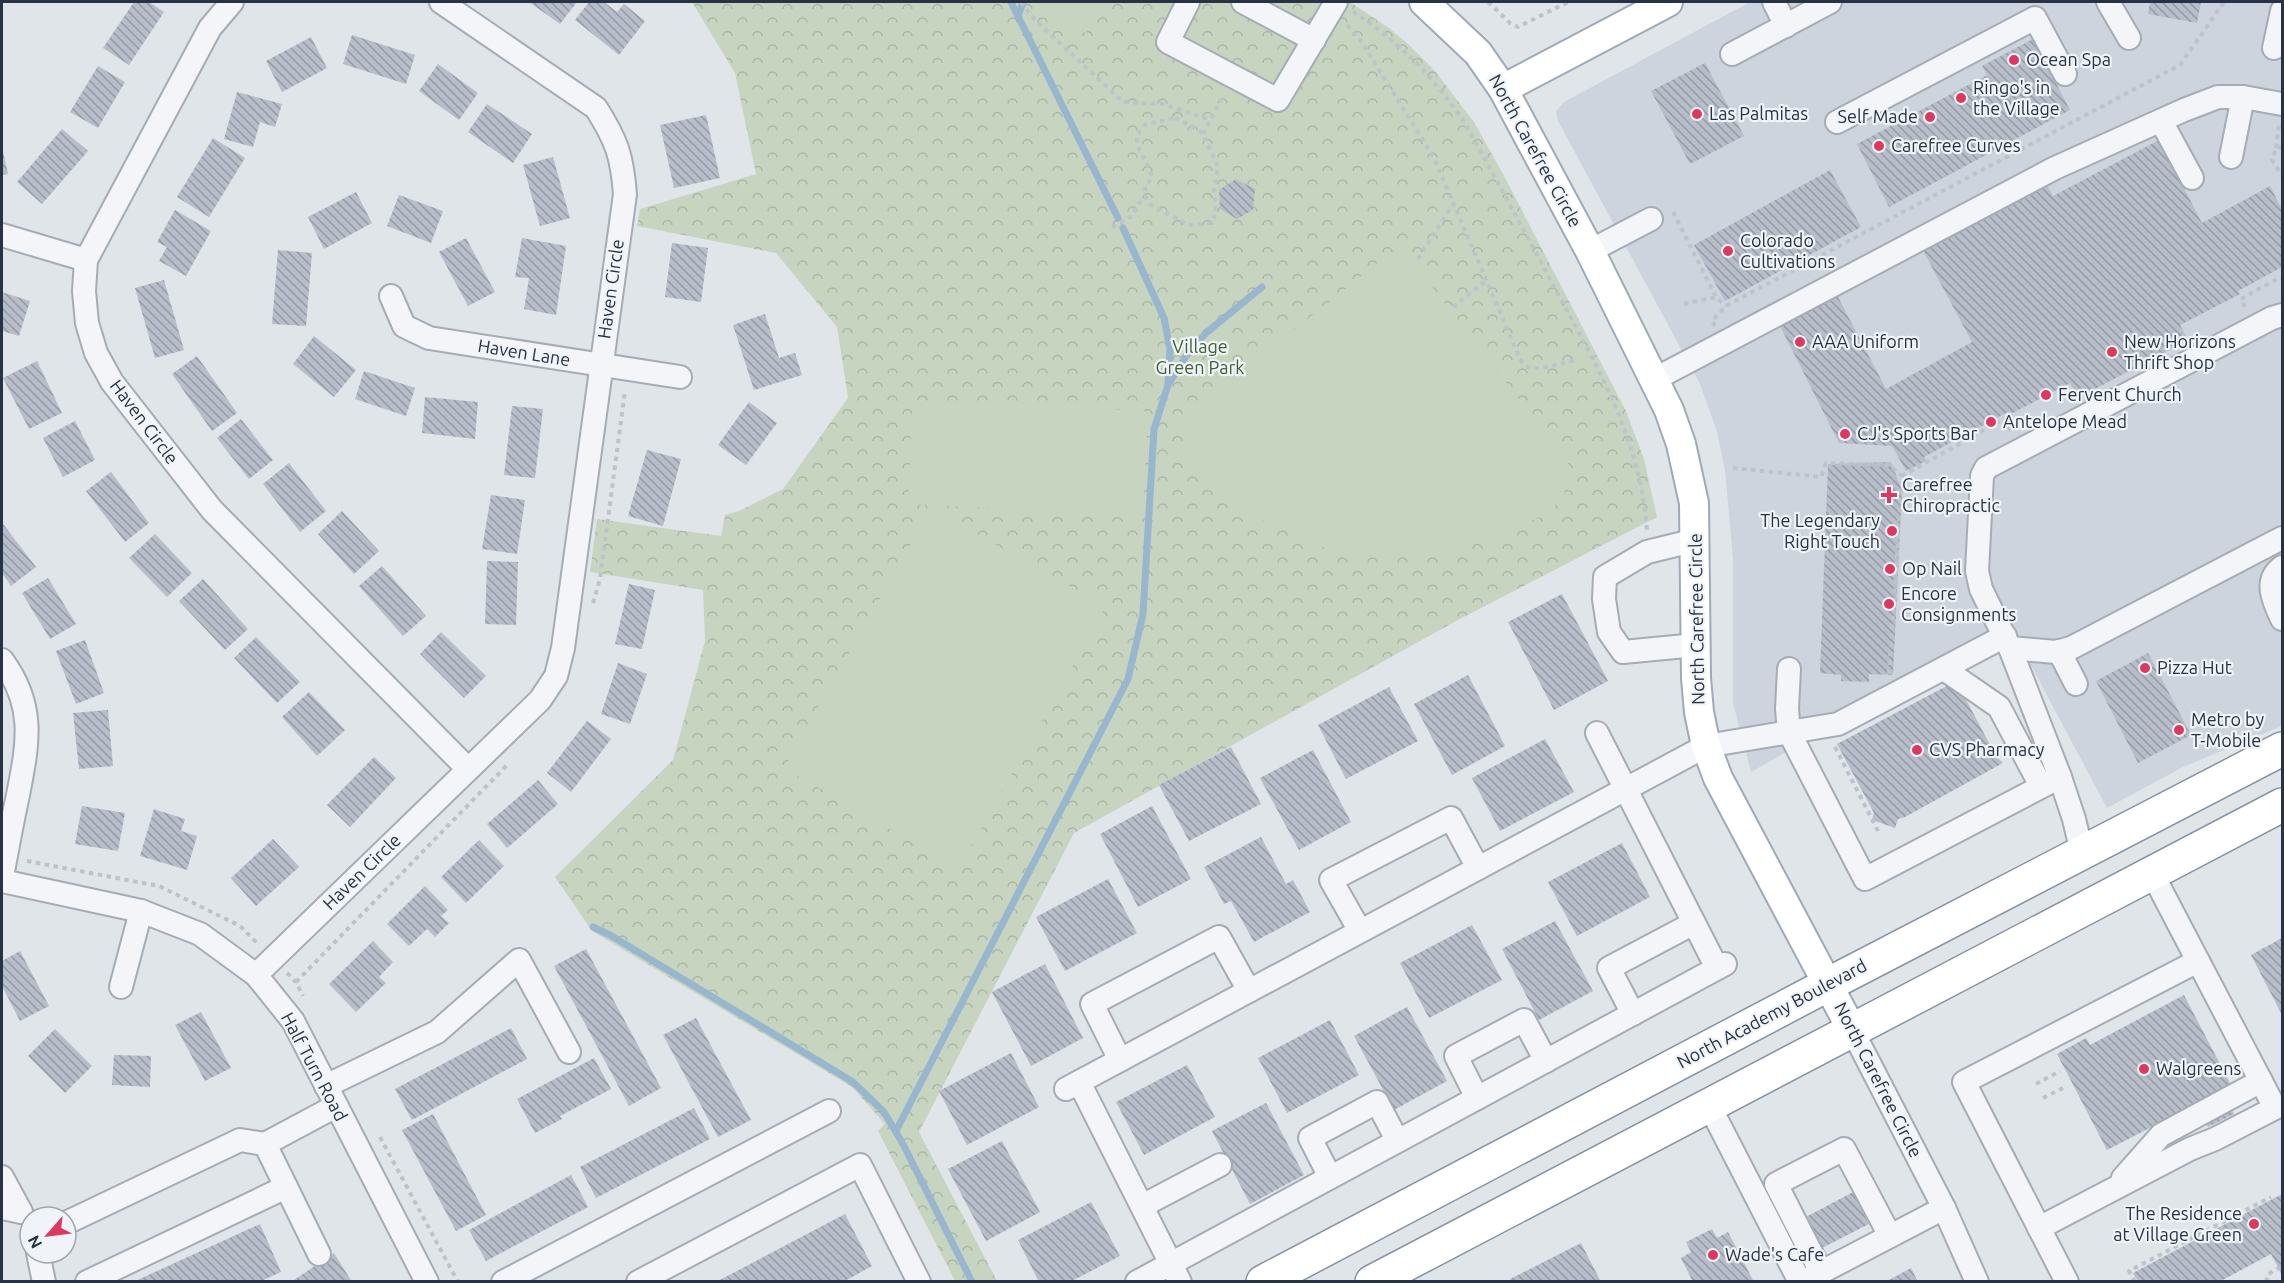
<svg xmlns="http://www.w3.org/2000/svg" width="2284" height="1283" viewBox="0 0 2284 1283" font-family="Ubuntu,sans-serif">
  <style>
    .built { fill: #ced4dd }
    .park { fill: url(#park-crowns) }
    .garden { fill: #c7d5c0 }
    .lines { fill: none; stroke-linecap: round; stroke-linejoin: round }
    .stream { stroke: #98b6ce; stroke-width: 7 }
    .building { fill: url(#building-back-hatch) }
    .minor-casing { stroke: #a5acb5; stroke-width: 26 }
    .major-casing { stroke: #9eaab7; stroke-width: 32 }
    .highway-casing { stroke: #8693a2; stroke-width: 36 }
    .path { stroke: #bec3c9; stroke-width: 4; stroke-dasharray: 4.5 4.5; stroke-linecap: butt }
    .minor { stroke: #f3f5f8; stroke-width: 22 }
    .major { stroke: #fff; stroke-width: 28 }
    .highway { stroke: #fff; stroke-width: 33 }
    .poi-dot { fill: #db3a5e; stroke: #f0f4f8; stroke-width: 2 }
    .labels { text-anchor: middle; stroke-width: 4.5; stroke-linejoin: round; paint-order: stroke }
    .poi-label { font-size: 18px; fill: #273344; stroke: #f0f4f8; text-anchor: start }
    .street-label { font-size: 18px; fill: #273344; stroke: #f0f4f8 }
    .park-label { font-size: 18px; fill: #3f6133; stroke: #f0f4f8 }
  </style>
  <defs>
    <pattern id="park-crowns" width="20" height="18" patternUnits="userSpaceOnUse" patternTransform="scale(1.5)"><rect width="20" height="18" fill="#c7d5c0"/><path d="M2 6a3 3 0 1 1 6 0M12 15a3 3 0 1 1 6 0" fill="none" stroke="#abb7a6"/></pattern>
    <pattern id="building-back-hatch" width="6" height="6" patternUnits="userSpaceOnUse" patternTransform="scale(1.5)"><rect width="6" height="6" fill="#b7bec9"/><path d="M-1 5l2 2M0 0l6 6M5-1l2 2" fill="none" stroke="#959ba5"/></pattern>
  </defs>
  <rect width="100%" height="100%" fill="#e0e5ea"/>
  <path class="built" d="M1750,2h532v724l-99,41 -76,41 -97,-182 -259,146 -18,-69v-144l-8,-89 -8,-38 -17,-48 -142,-263 -2,-10 8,-9z"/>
  <path class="park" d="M692,2h658l39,26 19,16 27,27 39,51 29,52 123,237 18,48 13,58 -201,104 -382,212 -155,299 78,149h-42l-77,-150 7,-7 -33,-37 -260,-156 -37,-54 118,-117 32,-119 -2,-51 -113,-18 7,-53 124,17 4,-21 14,-4 44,-22 65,-91 -11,-71 -61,-74 -139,-27 3,-17 116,-35 -21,-101z"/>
  <g class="garden">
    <path d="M1053,2h50l-17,31 -39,-21z"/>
    <path d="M1390,253l20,5 160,208 -7,32 -21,18 -37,17 -40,14 -37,9 -51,2 -44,-7 -82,-35 -34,-29 -35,-37 3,-33z"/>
    <path d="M913,400l235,11 -5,105 -235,-12z"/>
    <path d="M931,508l175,99 -147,261 -175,-100z"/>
  </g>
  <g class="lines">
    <g class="stream">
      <path d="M1011,2l107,216"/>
      <path d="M1018,16l5,-14"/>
      <path d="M1123,228l41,90 6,31 -2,35"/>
      <path d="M593,927l17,8 243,147 31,30 19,32 69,138"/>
      <path d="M896,1131l232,-452 15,-65 11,-185 14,-44 18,-29 20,-23 56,-46"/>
    </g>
  </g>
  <g class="building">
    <path d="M134,2h15l15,10 -35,53 -26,-17z"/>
    <path d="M529,2h48l-17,22z"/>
    <path d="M589,2h15l13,10 7,-8 21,17 -26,34 -44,-35z"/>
    <path d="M2150,2h51l-4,21 -49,-9z"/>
    <path d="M352,35l63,20 -9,29 -63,-20z"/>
    <path d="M311,37l16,31 -45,24 -16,-31z"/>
    <path d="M2033,39l37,71 -181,97 -32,-63 130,-69 -5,-9z"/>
    <path d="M1705,63l39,73 -54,28 -39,-73z"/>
    <path d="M438,64l40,29 -19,27 -40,-29z"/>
    <path d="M98,66l27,16 -27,46 -28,-16z"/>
    <path d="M237,92l45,12 -7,23 -15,-5 -7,25 -29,-8z"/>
    <path d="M487,104l45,30 -19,29 -45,-31z"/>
    <path d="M706,115l14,63 -46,10 -14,-63z"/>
    <path d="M62,129l26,22 -46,53 -25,-22z"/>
    <path d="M213,138l32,20 -36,59 -32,-20z"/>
    <path d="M2159,140l43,83 68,-37 12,24v57l-44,24 2,3 -60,31 8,15 -110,58 -8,-15 -61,32 -1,-3 -84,45 2,4 -20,10 -14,-25 -53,-3 -59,-117 57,-31 49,94 86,-47 -52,-97 124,-65 9,16z"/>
    <path d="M2,147l6,27 -6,1z"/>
    <path d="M553,157l17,61 -30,8 -17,-61z"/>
    <path d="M1830,170l31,57 -136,74 -31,-56z"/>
    <path d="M1236,179l19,10 -2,21 -16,9 -17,-10 -1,-19z"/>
    <path d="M356,192l16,31 -48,26 -16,-32z"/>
    <path d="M399,195l44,16 -12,32 -44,-17z"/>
    <path d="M175,210l36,21 -25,45 -27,-15 8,-14 -10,-5z"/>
    <path d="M466,238l29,54 -27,14 -29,-54z"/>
    <path d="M522,238l44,8 -10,69 -32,-6 5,-31 -14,-1z"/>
    <path d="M672,243l36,5 -7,54 -36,-5z"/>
    <path d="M278,250l34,3 -6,73 -34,-2z"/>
    <path d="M164,280l20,70 -29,8 -20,-70z"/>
    <path d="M2,292l28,9 -11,35 -17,-5z"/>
    <path d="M765,314l14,44 16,-5 7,22 -48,15 -21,-65z"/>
    <path d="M314,336l42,34 -22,27 -41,-33z"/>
    <path d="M197,356l40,57 -25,18 -40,-57z"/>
    <path d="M37,361l25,52 -33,16 -26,-51z"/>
    <path d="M364,371l51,17 -9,28 -51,-17z"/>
    <path d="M425,397l53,5 -3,37 -53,-6z"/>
    <path d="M749,402l28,21 -31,42 -28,-20z"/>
    <path d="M512,406l31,3 -8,69 -31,-3z"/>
    <path d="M241,419l32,41 -24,19 -32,-41z"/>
    <path d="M75,421l20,39 -32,17 -20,-39z"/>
    <path d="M647,450l34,9 -18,67 -35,-10z"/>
    <path d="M1891,462l11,28 -9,185 -24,-1v8l-28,-1v-6l-21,-2 8,-209z"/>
    <path d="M289,463l37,48 -26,21 -37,-48z"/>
    <path d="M111,472l38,51 -24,19 -39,-51z"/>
    <path d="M491,495l34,5 -8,54 -35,-5z"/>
    <path d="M342,511l37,40 -25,23 -36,-40z"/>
    <path d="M3,524l33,43 -25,19 -9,-13z"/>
    <path d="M155,534l37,39 -25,24 -38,-39z"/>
    <path d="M487,561l31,1 -2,63 -31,-1z"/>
    <path d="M382,566l44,50 -23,20 -44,-50z"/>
    <path d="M48,578l28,46 -26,15 -28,-46z"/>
    <path d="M203,579l45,50 -23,21 -46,-49z"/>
    <path d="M629,584l26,6 -13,59 -27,-5z"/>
    <path d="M1562,594l46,87 -54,29 -46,-88z"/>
    <path d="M441,632l45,44 -22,22 -44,-44z"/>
    <path d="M256,637l44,45 -23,21 -43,-45z"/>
    <path d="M85,640l19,53 -28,11 -20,-53z"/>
    <path d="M2148,653l43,82 -53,28 -42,-82z"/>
    <path d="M618,663l29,11 -17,50 -29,-10z"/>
    <path d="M1468,675l37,71 -53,29 -38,-71z"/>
    <path d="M1956,681l40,75 7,7 -98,54 -7,2 -3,9 -23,-8 2,-7 -37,-69z"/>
    <path d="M1389,687l29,54 -72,38 -28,-54z"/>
    <path d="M309,692l36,38 -28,26 -35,-39z"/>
    <path d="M108,710l5,56 -34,3 -6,-56z"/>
    <path d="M587,721l24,18 -40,53 -24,-19z"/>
    <path d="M1545,739l29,53 -74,39 -28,-53z"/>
    <path d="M1231,747l30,57 -72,37 -30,-56z"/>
    <path d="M1313,750l38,72 -52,28 -39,-72z"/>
    <path d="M374,757l22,21 -46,49 -23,-22z"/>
    <path d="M538,780l20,24 -51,44 -20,-24z"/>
    <path d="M82,806l43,7 -7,38 -43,-7z"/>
    <path d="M1152,806l39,73 -53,28 -38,-73z"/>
    <path d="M154,809l31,10 -4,12 16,5 -10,34 -47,-14z"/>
    <path d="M1261,837l25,47 7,-4 17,32 -56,30 -23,-41 -7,3 -20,-37z"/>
    <path d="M273,839l26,28 -43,39 -25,-28z"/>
    <path d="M479,840l25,26 -38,37 -25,-26z"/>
    <path d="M1622,843l28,54 -73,39 -29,-54z"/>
    <path d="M1108,879l29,54 -72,38 -29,-54z"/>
    <path d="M425,886l23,24 -7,6 8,7 -14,14 -8,-8 -18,17 -22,-22z"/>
    <path d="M1555,921l38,70 -54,29 -37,-71z"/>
    <path d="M1472,925l30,55 -73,38 -29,-55z"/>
    <path d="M2282,938v77l-31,-60z"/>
    <path d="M373,941l20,21 -14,15 7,6 -30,29 -27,-28z"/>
    <path d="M586,949l75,139 -32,18 -75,-140z"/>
    <path d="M20,951l29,55 -29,15 -18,-35v-25z"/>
    <path d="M1045,964l38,74 -52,28 -39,-74z"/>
    <path d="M2184,995l47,90 -9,5 12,24 -26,13 -12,-23 -89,46 -50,-96 29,-16 4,7z"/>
    <path d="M1407,1007l40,74 -53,29 -40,-74z"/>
    <path d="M201,1012l30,56 -26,13 -30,-56z"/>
    <path d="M696,1018l55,102 -33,17 -55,-102z"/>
    <path d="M1330,1020l29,55 -72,38 -29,-55z"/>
    <path d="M511,1028l16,31 -115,61 -17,-31z"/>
    <path d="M55,1029l37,37 -27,27 -37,-37z"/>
    <path d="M1011,1053l28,54 -72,38 -28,-54z"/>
    <path d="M114,1055l37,1 -1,31 -38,-2z"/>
    <path d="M594,1058l17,31 -51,27 2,3 -27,14 -18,-34z"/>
    <path d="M1187,1065l28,52 -71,38 -28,-53z"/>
    <path d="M1266,1103l38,72 -54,29 -38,-73z"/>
    <path d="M694,1108l16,31 -114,59 -16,-31z"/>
    <path d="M433,1114l53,101 -30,16 -54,-101z"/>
    <path d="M1002,1141l38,71 -54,29 -38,-72z"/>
    <path d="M571,1175l17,32 -102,54 -17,-31z"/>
    <path d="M1853,1192l16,32 -47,24 -16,-31z"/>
    <path d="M2282,1194v81l-11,-21 -52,28h-81l-5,-9z"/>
    <path d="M1091,1202l29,54 -50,26h-31l-21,-42z"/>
    <path d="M845,1214l27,52 -29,16h-127z"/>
    <path d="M260,1224l21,48 -22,10h-126z"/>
    <path d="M1712,1229l5,9 11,-6 26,50h-61l-12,-24 10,-6 -5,-10z"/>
    <path d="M1581,1243l20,39h-90l-1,-3z"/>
    <path d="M334,1253l18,29h-61z"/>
    <path d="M1911,1268l7,14h-33z"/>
  </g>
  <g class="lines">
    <g class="minor-casing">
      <g id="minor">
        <path d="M232,2l-22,26 -124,232 -2,31 3,32 9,30 16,29 100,128 256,259"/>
        <path d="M1188,2l-20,40 110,58 58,-98"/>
        <path d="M1243,2l71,38"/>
        <path d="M1774,2l12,24"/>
        <path d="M2108,2l21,36"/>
        <path d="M2274,48l8,-37"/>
        <path d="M1732,54l98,-52"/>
        <path d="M2161,121l31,57"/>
        <path d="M1837,122l198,-104 30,56"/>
        <path d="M2231,157l12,-60"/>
        <path d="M2,235l84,25"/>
        <path d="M1590,251l61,-32"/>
        <path d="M391,296l13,30 25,12 251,39"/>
        <path d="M1655,379l400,-211 129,-58 34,-13h25l39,7"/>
        <path d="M1696,540l-49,12 -42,25 -1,22 5,33 14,20 73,-7"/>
        <path d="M2282,567c-19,14 -8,35 0,52"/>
        <path d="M2010,648l46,4 15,-4 211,-110"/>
        <path d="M2059,651l17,33"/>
        <path d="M2,660c34,46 26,83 16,135 -6,27 -11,55 -16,82"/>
        <path d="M1789,669l-2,40 2,23 76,147 195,-102"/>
        <path d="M1944,669l55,38 42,79"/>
        <path d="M1597,733l120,235"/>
        <path d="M2082,853l-8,-34 -14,-42 -50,-129 -29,-59 -4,-18 5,-95 4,-8 286,-150 10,-3"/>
        <path d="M2,881l139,30 59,23 56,41 37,46 134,261"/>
        <path d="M1360,931l-29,-51 120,-62 27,50"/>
        <path d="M256,975l284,-275 16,-24 7,-28 62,-454c-3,-38 -8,-53 -29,-86l-155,-106"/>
        <path d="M121,987l20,-76"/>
        <path d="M1633,1014l-24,-46 85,-45"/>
        <path d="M1852,1030l92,178 33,74"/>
        <path d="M1120,1060l-28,-56 127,-67 30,54"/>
        <path d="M1079,1082l101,200"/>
        <path d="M326,1086l111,-54 82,-72 50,92"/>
        <path d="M1066,1089l640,-343 132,-22 167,-88"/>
        <path d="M1477,1098l-21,-42 68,-36 22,41"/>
        <path d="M1709,1105l91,177"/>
        <path d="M265,1144l71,-38"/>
        <path d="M2,1177l19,35 -19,-4"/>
        <path d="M1330,1177l-20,-39 67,-36 20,38"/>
        <path d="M2123,1178l38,-43 100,-54"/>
        <path d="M1142,1206l78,-41"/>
        <path d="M66,1223l174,-83 25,4 54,110"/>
        <path d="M2039,1228l151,-79 25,-10 60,-31 -77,-147"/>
        <path d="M38,1253l6,29"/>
        <path d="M1821,1272l-45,-88 68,-35 46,87"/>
        <path d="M1810,1278l134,-70"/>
        <path d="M87,1282l199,-95"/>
        <path d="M503,1282l326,-171"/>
        <path d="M638,1282l222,-117 59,117"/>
        <path d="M1137,1282l588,-318"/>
        <path d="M2067,1282l-103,-200 234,-121 -46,-88"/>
      </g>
    </g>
    <g class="major-casing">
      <g id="major">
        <path d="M1424,2l54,51 25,36 87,162 79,159 12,34 13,59 2,175 3,34 7,34 12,32 134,252"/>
        <path d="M1503,89l165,-87"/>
      </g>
    </g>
    <g class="highway-casing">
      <g id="highway">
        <path d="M1263,1282l566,-298 453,-235"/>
        <path d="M1372,1282l910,-477"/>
      </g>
    </g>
    <g class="path">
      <path d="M1021,2l13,17 89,83 40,2 47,16"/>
      <path d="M1488,2l22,21 8,4 50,-25"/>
      <path d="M1353,12c45,28 80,65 110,108 32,57 63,114 94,172 42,78 84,149 90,240"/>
      <path d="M1347,25l12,13 74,118 88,205 8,7h13l35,-8"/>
      <path d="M1175,118l20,10 8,6 12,26 3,8 -4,21 2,25 -5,9 -22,2 -38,-20 -5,-7 -1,-12 7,-8c-1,-13 -17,-29 -15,-41 1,-4 6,-9 9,-13z"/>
      <path d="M1203,134l20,-38"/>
      <path d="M2282,147l-6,1 -4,12 10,16"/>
      <path d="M2276,148l3,-23"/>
      <path d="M1673,212l43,85"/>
      <path d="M1112,227l20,-11 6,-12 8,-6"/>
      <path d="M1418,259l35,-55"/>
      <path d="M1684,304l32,-7 10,9"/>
      <path d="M1453,307l34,-27"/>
      <path d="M2245,307l-4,-8 38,-21 3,1"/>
      <path d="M1715,326l-3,-5 14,-15 454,-241 44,-63"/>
      <path d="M1733,468l88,9 5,-14 63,2 13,11"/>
      <path d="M593,603l7,-24 25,-188"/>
      <path d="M1889,674l13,-198 102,-57 7,12"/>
      <path d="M1835,747l44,86"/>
      <path d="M27,861l132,25 81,40 18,18"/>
      <path d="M287,973l9,9 7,14"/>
      <path d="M296,982l213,-219"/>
      <path d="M2036,1084l24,-13"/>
      <path d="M2043,1098l24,-12"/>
      <path d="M380,1137l78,145"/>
      <path d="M2135,1282l-6,-11 142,-74"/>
      <path d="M2266,1282l2,-8 11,-6"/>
    </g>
    <use href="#minor" class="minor"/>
    <use href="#major" class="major"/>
    <use href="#highway" class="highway"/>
  </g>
  <g class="poi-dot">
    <circle cx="2014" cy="60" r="6"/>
    <circle cx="1961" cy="98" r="6"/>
    <circle cx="1697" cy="114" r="6"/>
    <circle cx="1930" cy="117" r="6"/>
    <circle cx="1879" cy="146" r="6"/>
    <circle cx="1728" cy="251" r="6"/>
    <circle cx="1800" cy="342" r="6"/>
    <circle cx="2112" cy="352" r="6"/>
    <circle cx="2046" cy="395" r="6"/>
    <circle cx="1991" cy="422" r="6"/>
    <circle cx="1845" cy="434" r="6"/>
    <path d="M1886 486h6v6h6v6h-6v6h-6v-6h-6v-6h6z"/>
    <circle cx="1892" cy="531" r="6"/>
    <circle cx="1890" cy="569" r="6"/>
    <circle cx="1889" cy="604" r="6"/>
    <circle cx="2145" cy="668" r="6"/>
    <circle cx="2179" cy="730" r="6"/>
    <circle cx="1917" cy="750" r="6"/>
    <circle cx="2144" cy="1069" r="6"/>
    <circle cx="2254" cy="1224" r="6"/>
    <circle cx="1713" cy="1255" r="6"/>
  </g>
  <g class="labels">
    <g class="poi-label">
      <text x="2026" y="66">Ocean Spa</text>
      <text x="1973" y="94">Ringo's in<tspan x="1973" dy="21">the Village</tspan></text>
      <text x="1709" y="120">Las Palmitas</text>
      <text x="1918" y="123" text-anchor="end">Self Made</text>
      <text x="1891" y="152">Carefree Curves</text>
      <text x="1740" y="247">Colorado<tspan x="1740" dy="21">Cultivations</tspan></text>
      <text x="1812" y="348">AAA Uniform</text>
      <text x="2124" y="348">New Horizons<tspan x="2124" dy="21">Thrift Shop</tspan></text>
      <text x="2058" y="401">Fervent Church</text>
      <text x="2003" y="428">Antelope Mead</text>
      <text x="1857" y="440">CJ's Sports Bar</text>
      <text x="1902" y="491">Carefree<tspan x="1902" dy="21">Chiropractic</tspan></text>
      <text x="1880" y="527" text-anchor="end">The Legendary<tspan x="1880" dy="21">Right Touch</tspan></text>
      <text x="1902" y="575">Op Nail</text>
      <text x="1901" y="600">Encore<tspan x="1901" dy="21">Consignments</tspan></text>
      <text x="2157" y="674">Pizza Hut</text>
      <text x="2191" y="726">Metro by<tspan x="2191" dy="21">T-Mobile</tspan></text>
      <text x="1929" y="756">CVS Pharmacy</text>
      <text x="2156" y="1075">Walgreens</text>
      <text x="2242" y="1220" text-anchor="end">The Residence<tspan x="2242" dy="21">at Village Green</tspan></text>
      <text x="1725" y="1261">Wade's Cafe</text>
    </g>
    <g class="street-label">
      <text transform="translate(1535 151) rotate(61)" y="6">North Carefree Circle</text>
      <text transform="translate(611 289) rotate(-82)" y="6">Haven Circle</text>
      <text transform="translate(524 353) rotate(9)" y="6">Haven Lane</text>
      <text transform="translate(144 422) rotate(53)" y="6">Haven Circle</text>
      <text transform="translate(1697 619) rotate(-91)" y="6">North Carefree Circle</text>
      <text transform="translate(362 872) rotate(-44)" y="6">Haven Circle</text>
      <text transform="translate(1772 1014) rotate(-28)" y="6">North Academy Boulevard</text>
      <text transform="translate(314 1067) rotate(62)" y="6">Half Turn Road</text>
      <text transform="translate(1878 1080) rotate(63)" y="6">North Carefree Circle</text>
    </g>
    <g class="park-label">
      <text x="1200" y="353">Village<tspan x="1200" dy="21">Green Park</tspan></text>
    </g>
  </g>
  <rect width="2284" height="1283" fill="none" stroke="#273344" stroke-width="6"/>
  <g transform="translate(48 1235) rotate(242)"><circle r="28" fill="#f0f4f8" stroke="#a0a7b0" stroke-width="1.5"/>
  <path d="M0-4.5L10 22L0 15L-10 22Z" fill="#db3a5e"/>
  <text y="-9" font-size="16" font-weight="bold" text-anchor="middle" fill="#273344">N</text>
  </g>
</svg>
